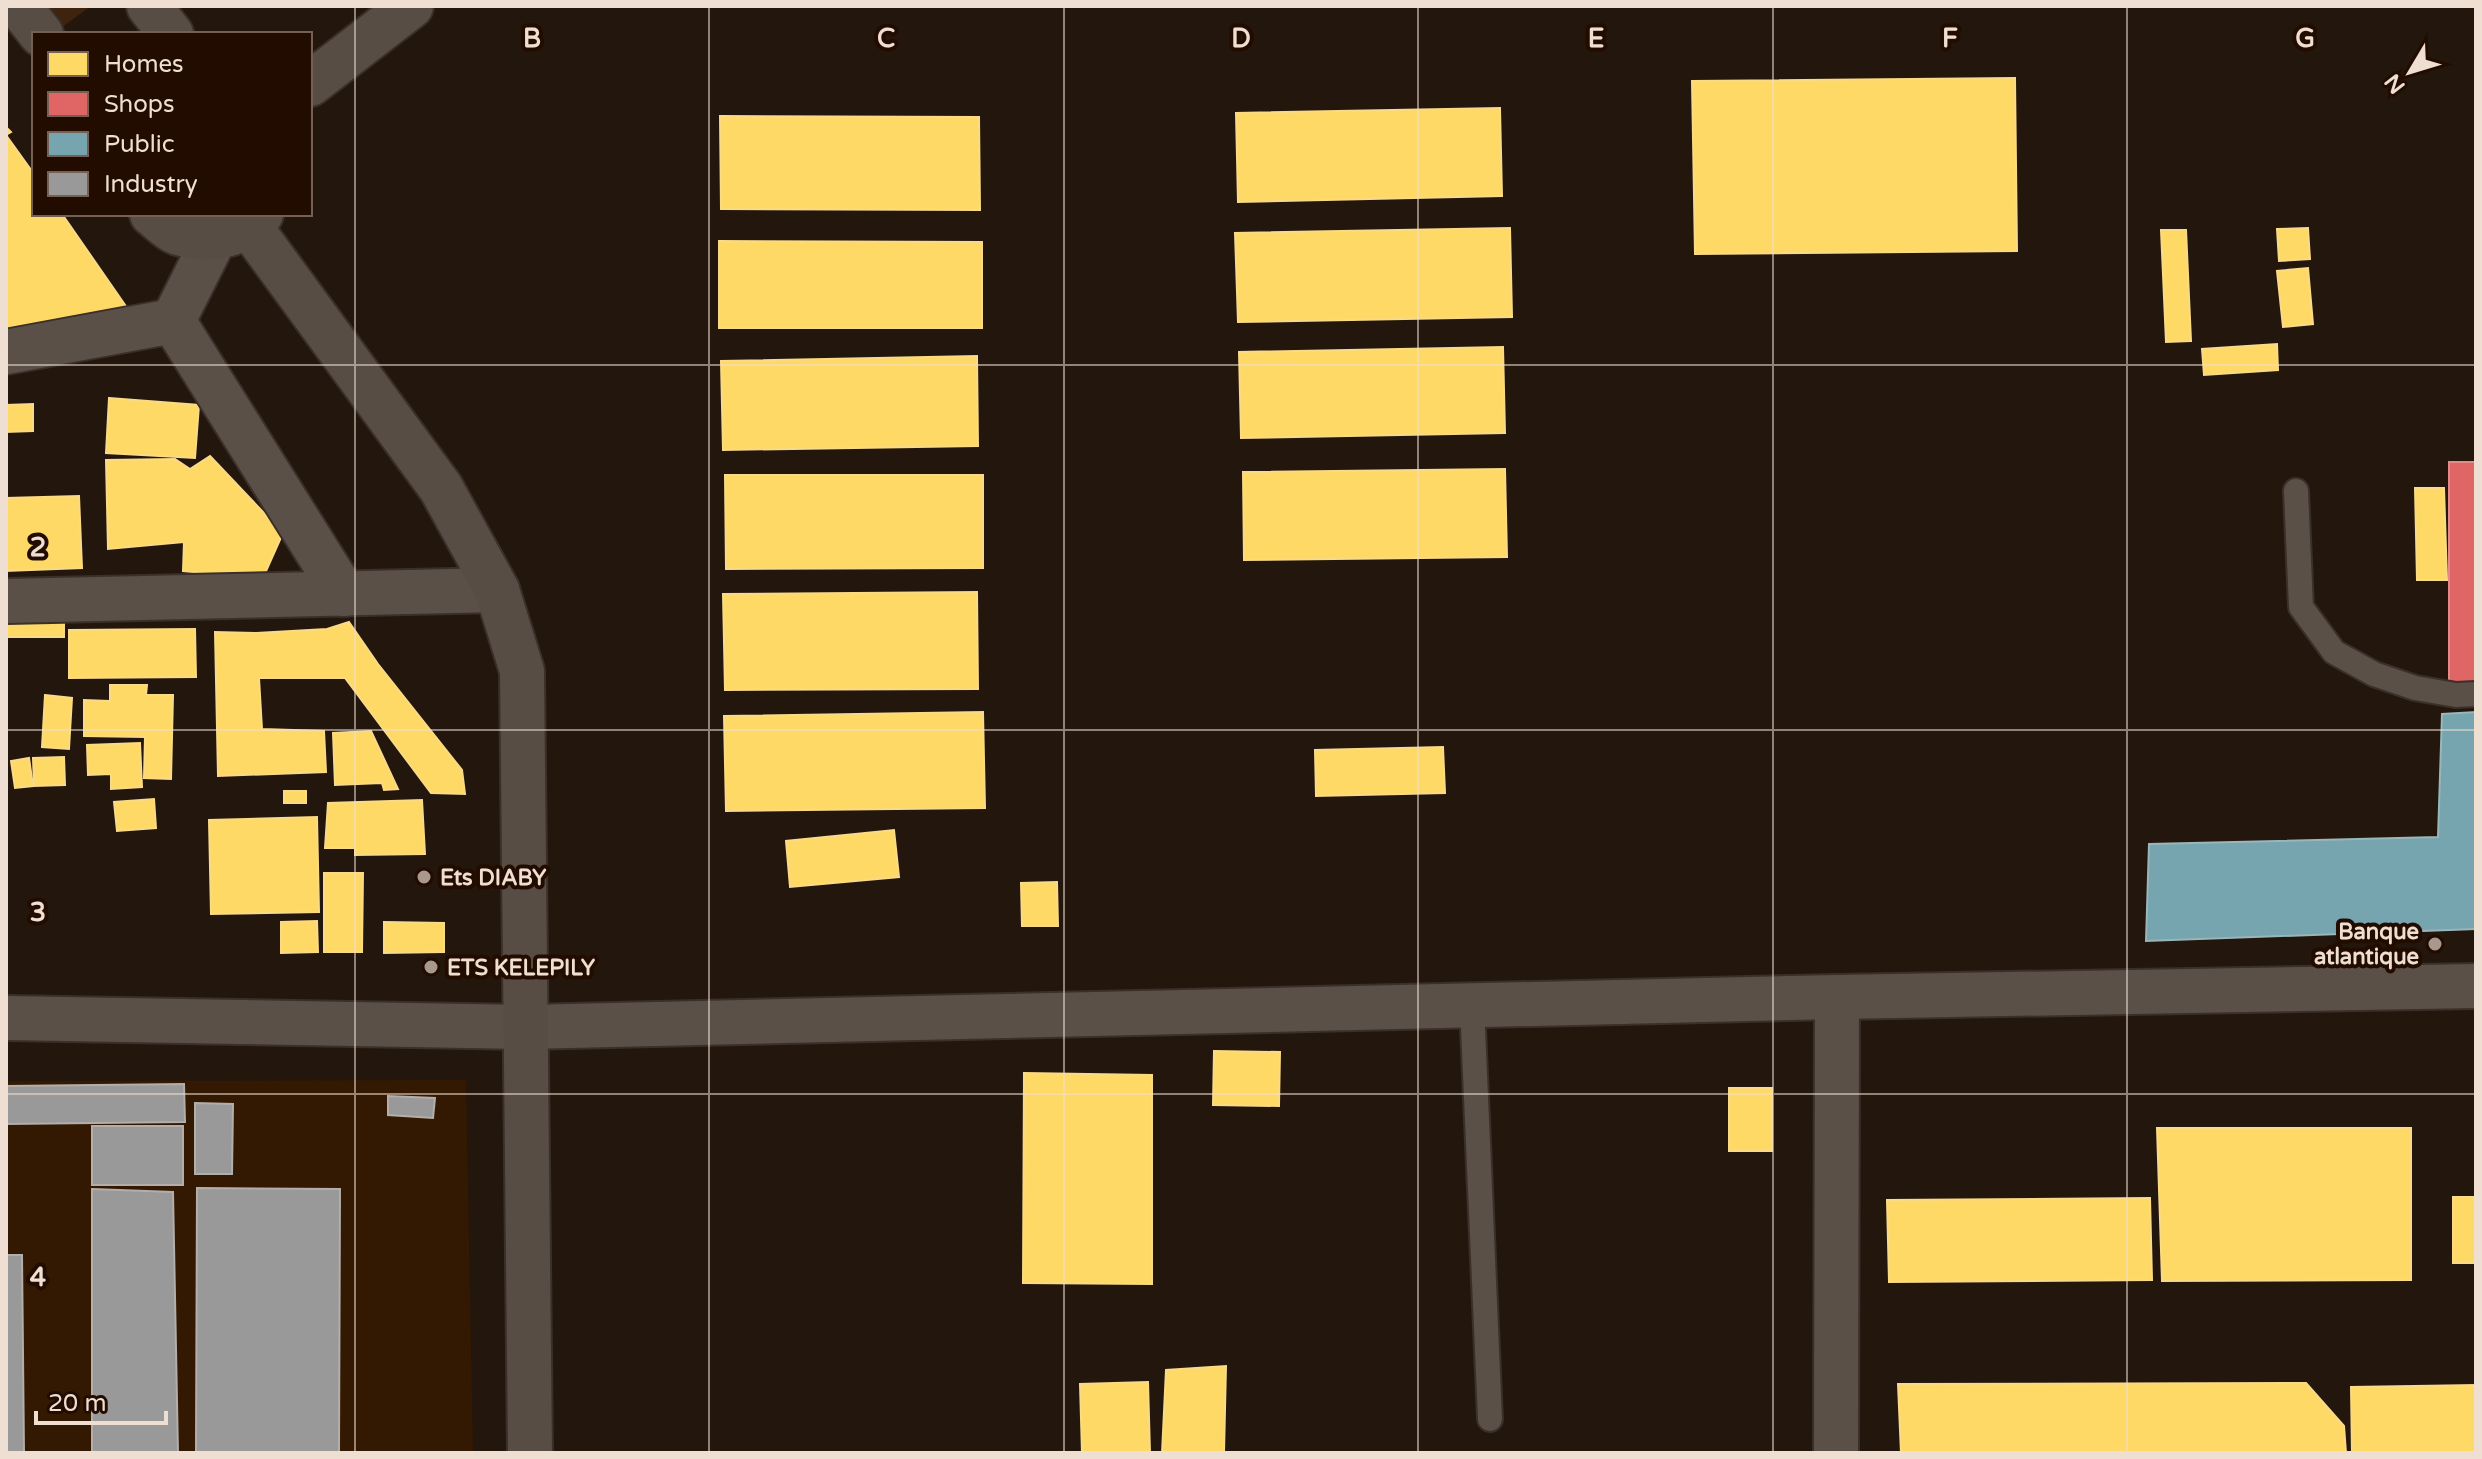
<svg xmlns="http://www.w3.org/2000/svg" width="2482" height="1459" viewBox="0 0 2482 1459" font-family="'Varela Round',sans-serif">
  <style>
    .built { fill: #331902 }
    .green { fill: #3e230e }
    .homes { fill: #ffd966; stroke: #fada86; stroke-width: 2 }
    .shops { fill: #e06666; stroke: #e48a86; stroke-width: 2 }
    .public { fill: #76a5af; stroke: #9ab6ba; stroke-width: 2 }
    .industry { fill: #999; stroke: #b3aeaa; stroke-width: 2 }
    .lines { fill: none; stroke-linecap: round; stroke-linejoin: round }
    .lane-casing { stroke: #3a2f29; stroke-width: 28 }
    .street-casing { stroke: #3a2f29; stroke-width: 48 }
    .secondary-casing { stroke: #3a2f29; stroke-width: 48 }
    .lane { stroke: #5a5048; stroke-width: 24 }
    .street { stroke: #5a5048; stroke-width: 44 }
    .secondary { stroke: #584d44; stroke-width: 44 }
    .grid { fill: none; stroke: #efded2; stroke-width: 2; stroke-opacity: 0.55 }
    .poi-dot { fill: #a8988d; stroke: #220c00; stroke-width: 3 }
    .labels { text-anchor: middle; stroke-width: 8; stroke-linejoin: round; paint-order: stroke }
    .poi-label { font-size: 22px; font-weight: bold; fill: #efded2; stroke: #220c00; text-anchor: start }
    .grid-label { font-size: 26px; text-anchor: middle; font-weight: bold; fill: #efded2; stroke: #220c00; stroke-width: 8; stroke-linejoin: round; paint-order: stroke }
  </style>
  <rect width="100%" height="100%" fill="#23160c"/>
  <path class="built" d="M466,1080l7,373h-467v-372z"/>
  <path class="green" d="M44,6h47l-30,22z"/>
  <g class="homes">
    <path d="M2015,78l2,173 -322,3 -3,-173z"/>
    <path d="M1500,108l2,88 -264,6 -2,-89z"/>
    <path d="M720,116l259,1 1,93 -259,-1z"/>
    <path d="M6,127l5,5 -5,3 28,39v40h28l70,101 -126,19z"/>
    <path d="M1510,228l2,89 -274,5 -3,-89z"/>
    <path d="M2308,228l2,31 -31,2 -2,-32z"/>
    <path d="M2161,230h25l5,111 -25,1z"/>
    <path d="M719,241l263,1v86h-263z"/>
    <path d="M2308,268l5,56 -30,3 -6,-56z"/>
    <path d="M2277,344l1,26 -74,5 -2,-26z"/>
    <path d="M1503,347l2,86 -264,5 -2,-86z"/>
    <path d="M977,356l1,90 -255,4 -2,-89z"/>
    <path d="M109,398l90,7 -4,53 -89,-5z"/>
    <path d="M33,404v27l-27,1v-27z"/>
    <path d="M210,456l73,77 -20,45 -80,-7 1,-29 -76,7 -2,-89 69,-1 15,10z"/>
    <path d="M1505,469l2,88 -263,3 -1,-88z"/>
    <path d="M725,475h258v93l-257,1z"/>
    <path d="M2415,488h29l3,92h-30z"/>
    <path d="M79,496l3,72 -76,3v-73z"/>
    <path d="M977,592l1,97 -253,1 -2,-96z"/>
    <path d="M64,608v29h-58v-28z"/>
    <path d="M349,622l29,42 84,106 3,24 -34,-1 -86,-115h-86l3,51 62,2 2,41 -108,4 -3,-144 41,1 71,-4z"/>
    <path d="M195,629l1,48 -127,1v-48z"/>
    <path d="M110,685h37l-1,10h27l-2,84 -27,-1 1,-41 -61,-1v-36l26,1z"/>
    <path d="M45,695l27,3 -3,51 -27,-2z"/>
    <path d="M983,712l2,96 -259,3 -2,-95z"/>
    <path d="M371,731l27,58 -14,1 -2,-7 -47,2 -2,-52z"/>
    <path d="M140,743l2,44 -31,2v-15l-23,1 -1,-30z"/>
    <path d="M1443,747l2,46 -129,3 -1,-46z"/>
    <path d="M64,757l1,28 -31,1 -1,-28z"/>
    <path d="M29,758l4,28 -18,2 -4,-27z"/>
    <rect x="284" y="791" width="22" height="12"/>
    <path d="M154,799l2,29 -39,3 -3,-29z"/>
    <path d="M422,800l3,54 -70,1v-7h-30l3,-45z"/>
    <path d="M317,817l2,95 -108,2 -2,-94z"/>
    <path d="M894,830l5,47 -109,10 -4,-46z"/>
    <path d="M324,873h39l-1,79h-38z"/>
    <path d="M1057,882l1,44h-36l-1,-43z"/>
    <path d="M317,921l1,31 -37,1v-31z"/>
    <path d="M384,922l60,1v29l-60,1z"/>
    <path d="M1214,1051l66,1 -1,54 -66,-1z"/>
    <path d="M1024,1073l128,2v209l-129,-1z"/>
    <rect x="1729" y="1088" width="43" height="63"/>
    <path d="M2157,1128h254v152l-249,1z"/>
    <rect x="2453" y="1197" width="23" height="66"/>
    <path d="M2150,1198l2,82 -263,2 -2,-82z"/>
    <path d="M1226,1366l-2,87h-62l4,-83z"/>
    <path d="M1148,1382l2,71h-68l-2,-69z"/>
    <path d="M2306,1383l38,43 2,27h-445l-3,-69z"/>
    <path d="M2476,1385v68h-124l-1,-66z"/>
  </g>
  <path class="shops" d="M2449,462h27v223l-27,1z"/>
  <path class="public" d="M2476,712v217l-330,12 3,-97 289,-7 4,-123z"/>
  <g class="industry">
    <path d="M184,1084l1,38 -179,2v-38z"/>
    <path d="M388,1096l47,2 -2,20 -45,-3z"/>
    <path d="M195,1103l38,1 -1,70h-37z"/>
    <rect x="92" y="1126" width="91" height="59"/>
    <path d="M197,1188l143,1 -1,264h-143z"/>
    <path d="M92,1189l81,3 5,261h-86z"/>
    <path d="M6,1255h16l2,198h-18z"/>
  </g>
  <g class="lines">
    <g class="lane-casing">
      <g id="lane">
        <path d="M2296,491l5,116 33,45 40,22 41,14 41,7 20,-1"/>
        <path d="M1472,1005l18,414"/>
      </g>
    </g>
    <g class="street-casing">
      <g id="street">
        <path d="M173,321l171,273"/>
        <path d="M6,352l167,-31 41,-82"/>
        <path d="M6,601l491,-11"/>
        <path d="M6,1018l520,9 1311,-30 639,-11"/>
        <path d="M1836,1453l1,-456"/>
      </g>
    </g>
    <g class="secondary-casing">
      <g id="secondary">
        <path d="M19,6l22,28"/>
        <path d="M149,6l22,28"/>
        <path d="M310,84l101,-78"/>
        <path d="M152,214c8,6 17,16 26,19 30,9 62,4 83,-19"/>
        <path d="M250,227l191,261 56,102 25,81 8,782"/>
      </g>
    </g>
    <use href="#lane" class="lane"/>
    <use href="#street" class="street"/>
    <use href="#secondary" class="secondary"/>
  </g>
  <path class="grid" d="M355,6v1447M709,6v1447M1064,6v1447M1418,6v1447M1773,6v1447M2127,6v1447M6,365h2470M6,730h2470M6,1094h2470"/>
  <g class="poi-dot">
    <circle cx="424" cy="877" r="8"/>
    <circle cx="2435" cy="944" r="8"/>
    <circle cx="431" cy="967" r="8"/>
  </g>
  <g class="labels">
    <g class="poi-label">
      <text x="440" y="885">Ets DIABY</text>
      <text x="2419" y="939" text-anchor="end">Banque<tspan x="2419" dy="25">atlantique</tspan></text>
      <text x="447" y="975">ETS KELEPILY</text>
    </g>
  </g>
  <g class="grid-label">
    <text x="532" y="47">B</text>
    <text x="886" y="47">C</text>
    <text x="1241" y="47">D</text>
    <text x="1596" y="47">E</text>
    <text x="1950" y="47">F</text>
    <text x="2305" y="47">G</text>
    <text x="38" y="556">2</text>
    <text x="38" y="921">3</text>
    <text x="38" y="1286">4</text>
  </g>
  <rect width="2482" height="1459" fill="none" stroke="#efded2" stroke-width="16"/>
  <rect x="32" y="32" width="280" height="184" fill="#220c00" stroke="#746054" stroke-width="2"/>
  <rect x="48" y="52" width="40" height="24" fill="#ffd966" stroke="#746054" stroke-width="2"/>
  <text x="104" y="72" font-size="24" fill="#efded2">Homes</text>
  <rect x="48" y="92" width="40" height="24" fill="#e06666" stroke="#746054" stroke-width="2"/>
  <text x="104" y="112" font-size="24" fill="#efded2">Shops</text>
  <rect x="48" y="132" width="40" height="24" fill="#76a5af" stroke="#746054" stroke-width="2"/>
  <text x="104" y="152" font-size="24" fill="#efded2">Public</text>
  <rect x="48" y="172" width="40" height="24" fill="#999999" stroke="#746054" stroke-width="2"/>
  <text x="104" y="192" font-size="24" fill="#efded2">Industry</text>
  <g transform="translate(2410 72) rotate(232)" stroke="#220c00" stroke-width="6" paint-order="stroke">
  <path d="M0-6L14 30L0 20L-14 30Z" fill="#efded2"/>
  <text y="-12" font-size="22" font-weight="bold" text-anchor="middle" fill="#efded2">N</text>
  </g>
  <path d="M36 1411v12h130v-12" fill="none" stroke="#efded2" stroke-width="4"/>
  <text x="48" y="1411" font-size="24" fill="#efded2" stroke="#220c00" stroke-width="6" paint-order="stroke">20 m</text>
</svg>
